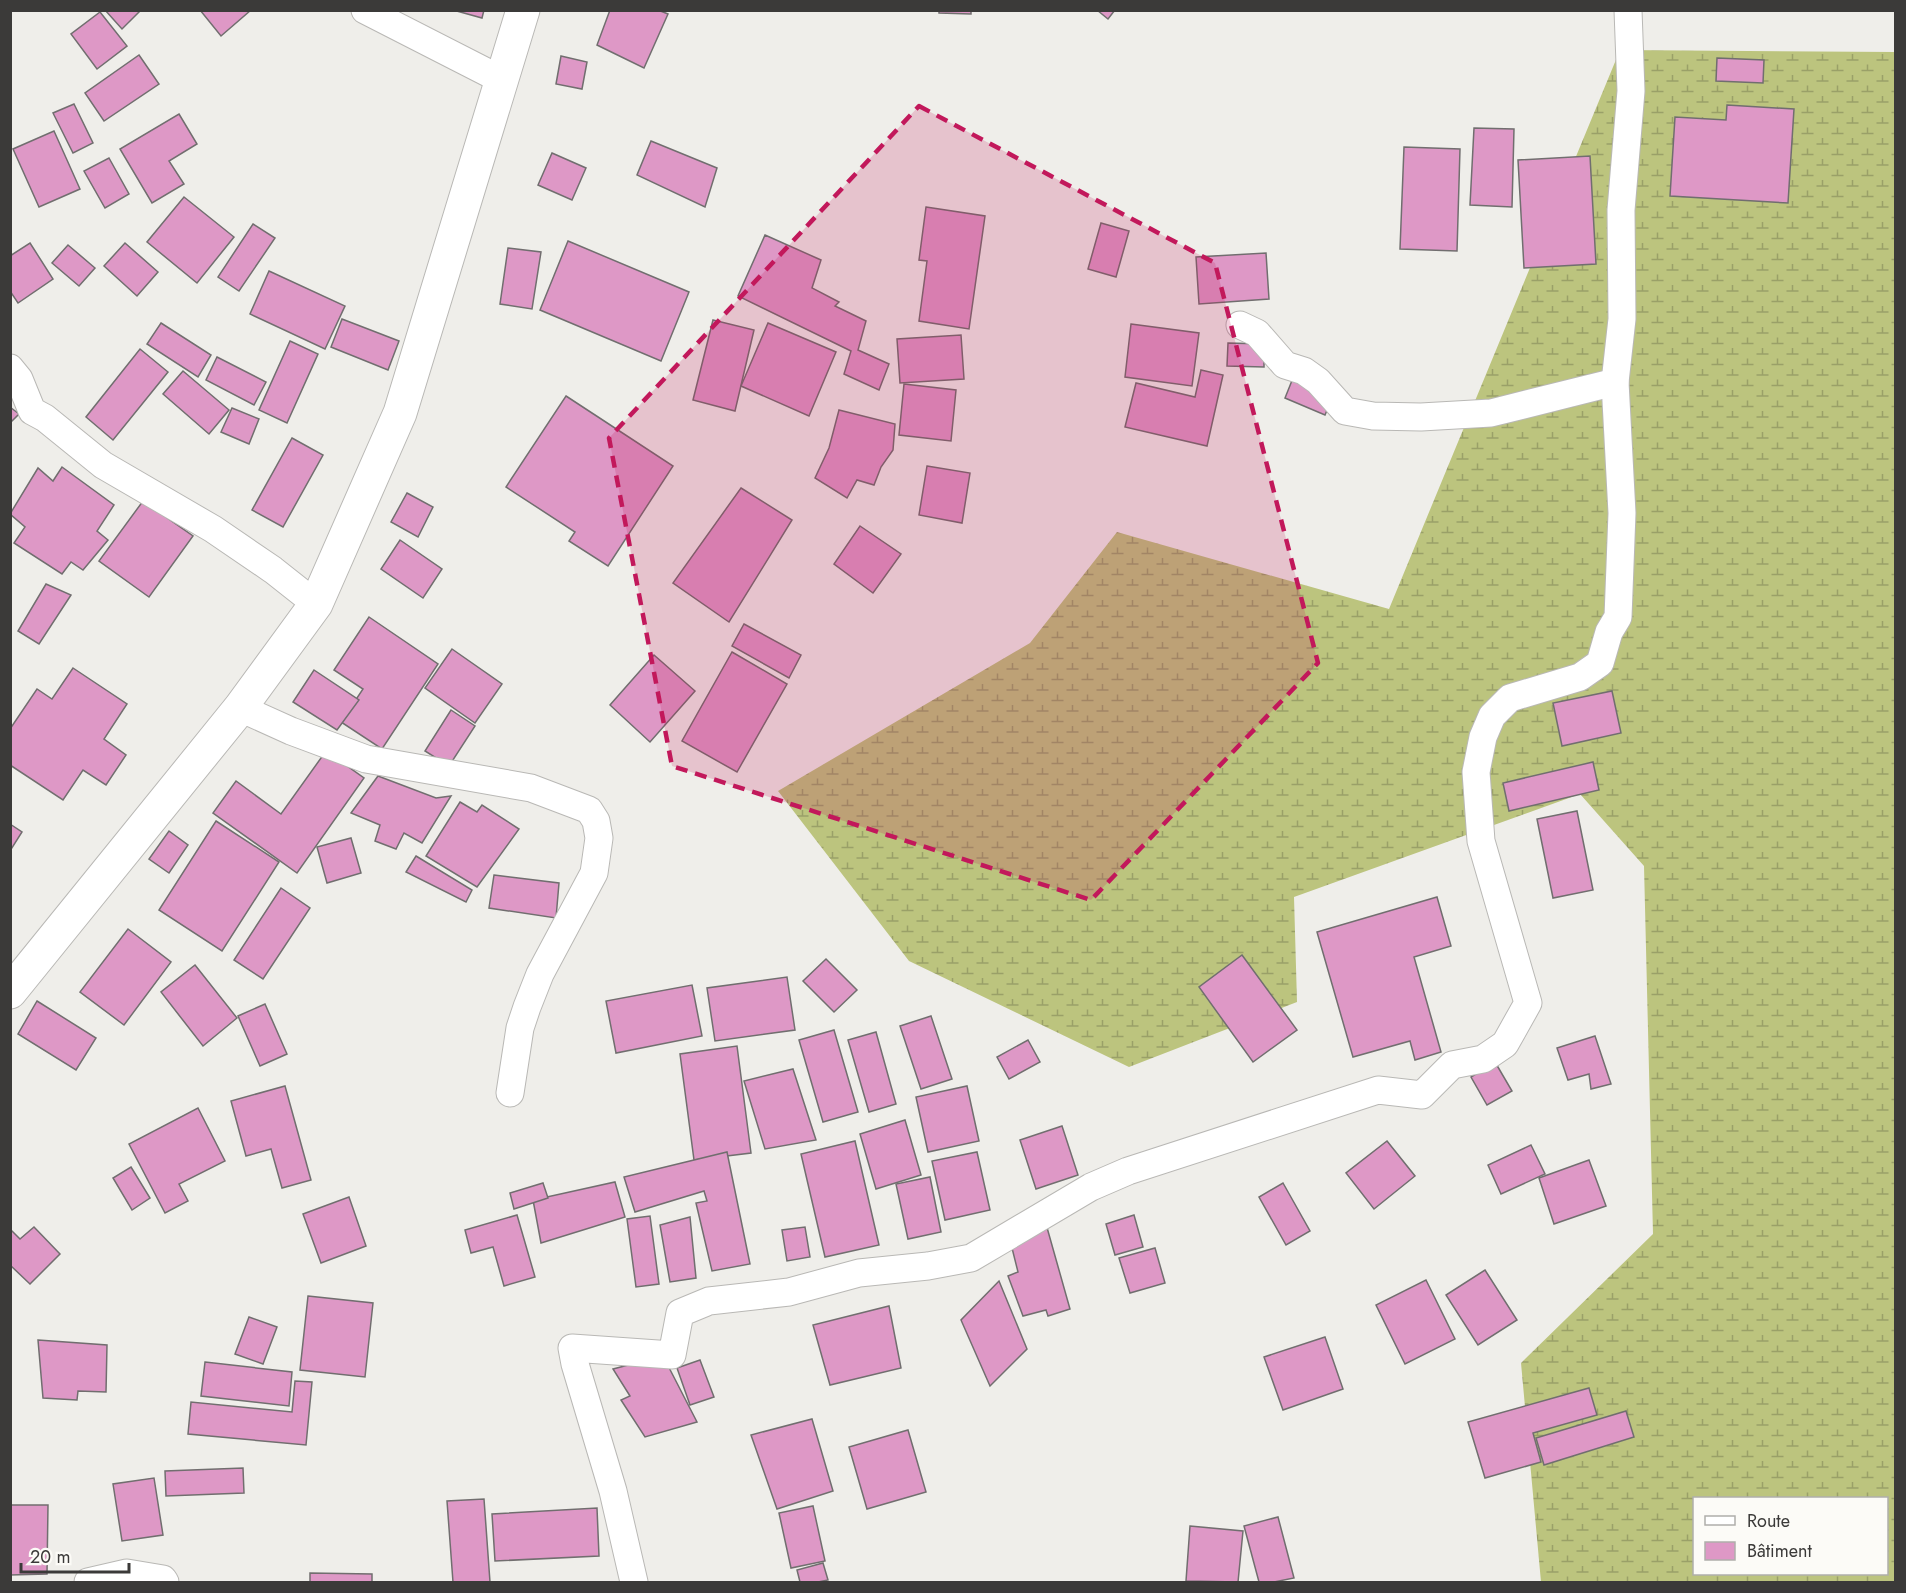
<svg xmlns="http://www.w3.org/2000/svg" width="1906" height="1593" viewBox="0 0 1906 1593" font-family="Jost,sans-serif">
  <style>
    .wetland { fill: url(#wetland-marsh); fill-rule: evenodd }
    .building { fill: #de98c6; stroke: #716e6f; stroke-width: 1.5 }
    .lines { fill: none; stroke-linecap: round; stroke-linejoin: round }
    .street-casing { stroke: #b9b8b5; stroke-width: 29 }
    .secondary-casing { stroke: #b9b8b5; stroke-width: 35 }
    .street { stroke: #fff; stroke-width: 27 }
    .secondary { stroke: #fff; stroke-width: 33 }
    .marked { fill: #c2185b; fill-opacity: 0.2; stroke: #c2185b; stroke-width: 4.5; stroke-dasharray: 12 8; stroke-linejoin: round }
  </style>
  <defs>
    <pattern id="wetland-marsh" width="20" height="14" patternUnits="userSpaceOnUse" patternTransform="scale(1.5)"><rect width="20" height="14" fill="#bcc47e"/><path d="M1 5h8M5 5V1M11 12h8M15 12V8" fill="none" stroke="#9aa068"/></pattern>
  </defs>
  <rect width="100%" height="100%" fill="#efeeea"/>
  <path class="wetland" d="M1620,50l275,2v1530h-354l-20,-219 132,-129 -9,-368 -64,-72 -286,103 3,105 -168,65 -220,-106 -131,-170 252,-148 87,-111 272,77zM1694,1498h192v76h-192z"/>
  <g class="building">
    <path d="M105,10h36l-19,19z"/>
    <path d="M200,10h51l-30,26z"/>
    <path d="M453,10h31l-2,8z"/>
    <path d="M610,10h48l10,4 -24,54 -47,-23z"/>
    <path d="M939,10h32v4l-32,-1z"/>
    <path d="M1097,10h18l-7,9z"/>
    <path d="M100,12l27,34 -30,23 -26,-35z"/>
    <path d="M139,55l20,29 -55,37 -19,-28z"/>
    <path d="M561,56l26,6 -5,27 -26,-5z"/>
    <path d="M1717,58l47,2 -1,23 -47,-2z"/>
    <path d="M74,104l19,39 -20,10 -20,-40z"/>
    <path d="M1727,105l67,4 -6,94 -118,-7 5,-79 51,3z"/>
    <path d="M179,114l18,30 -28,17 15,23 -32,19 -32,-54z"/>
    <path d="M1474,128l40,1 -2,78 -42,-2z"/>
    <path d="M54,131l26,58 -41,18 -26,-58z"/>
    <path d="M651,141l66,27 -12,39 -68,-32z"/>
    <path d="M1404,147l56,2 -3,102 -57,-2z"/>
    <path d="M552,153l34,15 -14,32 -34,-15z"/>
    <path d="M1590,156l6,108 -72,4 -6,-108z"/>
    <path d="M109,158l20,36 -24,14 -21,-37z"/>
    <path d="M184,197l50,40 -37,46 -50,-41z"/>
    <path d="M926,207l59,9 -16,113 -50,-8 8,-60 -8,-1z"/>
    <path d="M1101,223l28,8 -13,46 -28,-8z"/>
    <path d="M253,224l22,14 -36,53 -21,-14z"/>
    <path d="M765,235l56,25 -9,28 27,14 -4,4 31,15 -8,29 31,14 -10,26 -35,-16 7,-23 -113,-55z"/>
    <path d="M568,241l121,51 -28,69 -121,-51z"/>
    <path d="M30,243l23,36 -35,24 -8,-12v-35z"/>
    <path d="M125,243l33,29 -21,24 -33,-30z"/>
    <path d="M68,245l27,23 -16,18 -27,-23z"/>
    <path d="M508,248l33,4 -9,57 -32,-5z"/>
    <path d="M1266,253l3,46 -70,5 -3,-47z"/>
    <path d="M269,271l76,35 -20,43 -75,-35z"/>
    <path d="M342,319l57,22 -11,29 -57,-23z"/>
    <path d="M713,320l41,10 -19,81 -42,-11z"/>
    <path d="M161,323l50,32 -13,22 -51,-33z"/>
    <path d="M768,323l68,29 -27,64 -68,-30z"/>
    <path d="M1131,324l68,9 -7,53 -67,-9z"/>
    <path d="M961,335l3,44 -64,4 -3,-44z"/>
    <path d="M290,341l28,13 -31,69 -28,-13z"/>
    <path d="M1228,343l36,1v23l-37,-1z"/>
    <path d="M140,349l28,23 -55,68 -27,-23z"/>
    <path d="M217,357l49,25 -12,23 -48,-25z"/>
    <path d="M1201,370l22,5 -16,71 -82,-19 11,-44 59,14z"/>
    <path d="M183,371l46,39 -20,24 -46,-40z"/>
    <path d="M1295,373l40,18 -10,24 -40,-17z"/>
    <path d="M904,384l52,6 -5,51 -52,-6z"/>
    <path d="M566,396l107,70 -65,100 -39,-25 6,-9 -69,-45z"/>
    <path d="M10,407l9,7 -9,9z"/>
    <path d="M232,408l27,11 -10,25 -28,-12z"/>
    <path d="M839,410l56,14 -2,26 -12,17 -7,18 -17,-5 -10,18 -32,-20 14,-30z"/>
    <path d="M292,438l31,17 -40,72 -31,-17z"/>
    <path d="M927,466l43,7 -8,50 -43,-8z"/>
    <path d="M62,467l52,38 -17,26 11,9 -25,30 -12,-8 -9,12 -48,-31 11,-16 -15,-13 28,-46 15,13z"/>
    <path d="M741,488l51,32 -63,102 -56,-39z"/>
    <path d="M407,493l26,14 -15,30 -27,-15z"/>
    <path d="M143,501l50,35 -44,61 -50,-36z"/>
    <path d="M860,526l41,28 -28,39 -39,-29z"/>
    <path d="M400,540l42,29 -19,29 -42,-29z"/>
    <path d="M46,584l25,11 -32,49 -21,-13z"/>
    <path d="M369,617l69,47 -56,85 -41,-27 22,-33 -29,-19z"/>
    <path d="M744,624l57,31 -12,23 -57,-32z"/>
    <path d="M452,649l50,35 -27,39 -50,-35z"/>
    <path d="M732,652l55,32 -50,88 -55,-31z"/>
    <path d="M654,655l41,36 -45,51 -40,-37z"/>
    <path d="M73,668l54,36 -23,35 22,16 -20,30 -23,-15 -20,30 -53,-35v-36l27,-40 15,10z"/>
    <path d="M314,670l45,30 -22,30 -44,-28z"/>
    <path d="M1612,691l9,42 -59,13 -9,-43z"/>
    <path d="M451,710l24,16 -26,40 -24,-15z"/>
    <path d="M326,751l38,27 -67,95 -84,-60 23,-32 45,33z"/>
    <path d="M1593,762l6,28 -90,21 -6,-28z"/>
    <path d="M378,776l58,22 15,-2 -29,47 -18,-10 -8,16 -21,-8 5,-16 -29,-12z"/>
    <path d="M460,802l17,10 5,-7 37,24 -42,58 -51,-31z"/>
    <path d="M1577,811l16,79 -40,8 -16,-79z"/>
    <path d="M216,821l63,41 -57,89 -63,-41z"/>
    <path d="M10,824l12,8 -12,19z"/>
    <path d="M169,831l19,14 -19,28 -20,-14z"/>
    <path d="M351,838l10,35 -34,10 -10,-36z"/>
    <path d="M416,856l56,34 -6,12 -60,-30z"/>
    <path d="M494,875l65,8 -3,35 -67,-10z"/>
    <path d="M281,888l29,20 -47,71 -29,-19z"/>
    <path d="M1437,897l14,49 -37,11 27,95 -26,8 -5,-19 -57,16 -36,-125z"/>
    <path d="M128,929l43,33 -47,63 -44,-33z"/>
    <path d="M1242,955l55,75 -44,32 -54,-75z"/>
    <path d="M826,959l31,31 -23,22 -31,-31z"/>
    <path d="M195,965l42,53 -34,28 -42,-54z"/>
    <path d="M787,977l8,53 -80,11 -8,-53z"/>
    <path d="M692,985l10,51 -86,17 -10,-52z"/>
    <path d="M37,1001l59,37 -20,32 -58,-36z"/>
    <path d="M265,1004l22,50 -27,12 -22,-50z"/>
    <path d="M931,1016l21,63 -31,10 -21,-63z"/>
    <path d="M834,1030l24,82 -35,10 -24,-82z"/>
    <path d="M876,1032l20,72 -27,8 -21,-72z"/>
    <path d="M1595,1036l16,48 -20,5 -2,-15 -21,6 -11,-32z"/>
    <path d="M1028,1040l12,22 -31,17 -12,-22z"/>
    <path d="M737,1046l14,107 -57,7 -14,-106z"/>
    <path d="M1495,1062l17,29 -25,14 -16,-28z"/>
    <path d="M793,1069l23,71 -51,9 -21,-68z"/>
    <path d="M285,1086l26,94 -29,8 -11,-39 -25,7 -15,-55z"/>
    <path d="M967,1086l12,55 -51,11 -12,-55z"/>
    <path d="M198,1108l27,53 -46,23 9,17 -23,12 -36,-69z"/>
    <path d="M905,1120l16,55 -45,14 -16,-55z"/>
    <path d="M1062,1126l16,49 -42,14 -16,-49z"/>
    <path d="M855,1141l24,104 -54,12 -24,-103z"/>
    <path d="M1387,1141l28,35 -41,33 -28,-36z"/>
    <path d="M1531,1145l14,29 -44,20 -13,-29z"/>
    <path d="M727,1152l23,112 -38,7 -16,-68 11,-2 -3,-10 -69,21 -11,-35z"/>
    <path d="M977,1152l13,58 -45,10 -13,-59z"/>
    <path d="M1589,1160l17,46 -52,18 -15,-46z"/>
    <path d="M131,1167l19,31 -18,12 -19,-32z"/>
    <path d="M930,1177l11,55 -33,7 -12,-55z"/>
    <path d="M615,1182l10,35 -84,26 -8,-43z"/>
    <path d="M543,1183l5,15 -34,11 -4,-16z"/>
    <path d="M1283,1183l27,48 -24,14 -27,-48z"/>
    <path d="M349,1197l17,49 -45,17 -18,-49z"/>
    <path d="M517,1215l18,62 -31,9 -11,-39 -22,6 -6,-23z"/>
    <path d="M1134,1215l9,32 -28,8 -9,-31z"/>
    <path d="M650,1216l9,68 -23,3 -9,-68z"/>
    <path d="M690,1217l6,61 -26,4 -10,-57z"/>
    <path d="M1046,1224l24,85 -22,7 -2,-6 -23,6 -15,-40 10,-4 -9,-36z"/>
    <path d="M34,1227l26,27 -30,30 -20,-19v-36l10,10z"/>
    <path d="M805,1227l5,30 -23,4 -5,-31z"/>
    <path d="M1155,1248l10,35 -35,10 -11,-35z"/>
    <path d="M1485,1270l32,50 -39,25 -32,-50z"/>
    <path d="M1426,1280l29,59 -50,25 -29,-59z"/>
    <path d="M999,1281l28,68 -37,37 -29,-66z"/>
    <path d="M308,1296l65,7 -8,74 -65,-7z"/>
    <path d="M889,1306l12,62 -71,17 -17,-60z"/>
    <path d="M249,1317l28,10 -14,37 -28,-10z"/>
    <path d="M1325,1337l18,52 -60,21 -19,-53z"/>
    <path d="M38,1340l69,5 -1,47 -28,-1 -1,9 -34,-2z"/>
    <path d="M663,1356l34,66 -52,15 -24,-37 9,-4 -17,-27z"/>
    <path d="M700,1360l14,37 -24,8 -13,-37z"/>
    <path d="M205,1362l87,10 -3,34 -88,-10z"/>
    <path d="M295,1381l17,1 -6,63 -118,-11 3,-32 101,10z"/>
    <path d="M1589,1388l8,27 -64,18 8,29 -56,16 -17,-56z"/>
    <path d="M1626,1411l8,26 -90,28 -8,-27z"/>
    <path d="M812,1419l21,72 -56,18 -26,-74z"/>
    <path d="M908,1430l18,62 -59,17 -18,-62z"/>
    <path d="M243,1468l1,25 -78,3 -1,-25z"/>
    <path d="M154,1478l9,57 -41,6 -9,-57z"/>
    <path d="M484,1499l6,83h-37l-6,-81z"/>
    <path d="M10,1505h38l-1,69 -37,1z"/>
    <path d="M813,1506l12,55 -34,7 -12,-55z"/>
    <path d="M597,1508l2,48 -104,5 -3,-47z"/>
    <path d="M1278,1517l16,61 -20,4h-15l-15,-56z"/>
    <path d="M1190,1526l53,5 -5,51 -52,-1z"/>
    <path d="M823,1563l5,17 -10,2h-18l-3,-12z"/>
    <path d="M310,1573l62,1v8h-62z"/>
  </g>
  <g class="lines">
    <g class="street-casing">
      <g id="street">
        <path d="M365,10l137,70"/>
        <path d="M1240,325l17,8 28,32 19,6 14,10 27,30 28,5 48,1 70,-4 124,-31"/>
        <path d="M10,368l9,11 13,32 13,7 58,47 110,64 60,41 43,34"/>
        <path d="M240,708l51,23 75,28 165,29 58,22 7,11 3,17 -5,35 -54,101 -13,33 -7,21 -10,65"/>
        <path d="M88,1582l39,-9 36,6 2,3"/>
        <path d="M634,1582l-21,-91 -38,-127 -3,-16 100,7 8,-42 29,-12 80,-9 70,-19 69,-7 43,-8 120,-71 37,-16 250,-81 44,5 30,-30 31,-6 22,-15 23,-41 -47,-162 -5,-69 7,-35 9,-21 18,-18 70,-21 20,-14 9,-31 9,-15 4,-104 -7,-131 7,-63 -1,-109 10,-119 -3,-81"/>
      </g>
    </g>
    <g class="secondary-casing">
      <path id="secondary" d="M10,992l230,-284 76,-104 84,-191 123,-403"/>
    </g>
    <use href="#street" class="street"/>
    <use href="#secondary" class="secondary"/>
  </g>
  <path class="marked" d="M919,106l296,157 103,400 -227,237 -419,-134 -63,-328z"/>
  <rect width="1906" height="1593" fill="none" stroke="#3b3a39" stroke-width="24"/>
  <rect x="1693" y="1497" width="195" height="78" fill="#fcfbf7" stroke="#afaeab" stroke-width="1.5"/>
  <rect x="1705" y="1516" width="30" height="9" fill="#ffffff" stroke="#afaeab" stroke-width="1.5"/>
  <text x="1747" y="1527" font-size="18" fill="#3b3a39">Route</text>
  <rect x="1705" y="1542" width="30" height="18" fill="#de98c6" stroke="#afaeab" stroke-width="1.5"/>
  <text x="1747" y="1557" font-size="18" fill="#3b3a39">Bâtiment</text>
  <path d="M21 1563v9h108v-9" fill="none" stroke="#3b3a39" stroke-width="3"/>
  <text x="30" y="1563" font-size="18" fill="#3b3a39" stroke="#fcfbf7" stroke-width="4.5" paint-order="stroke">20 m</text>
</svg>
